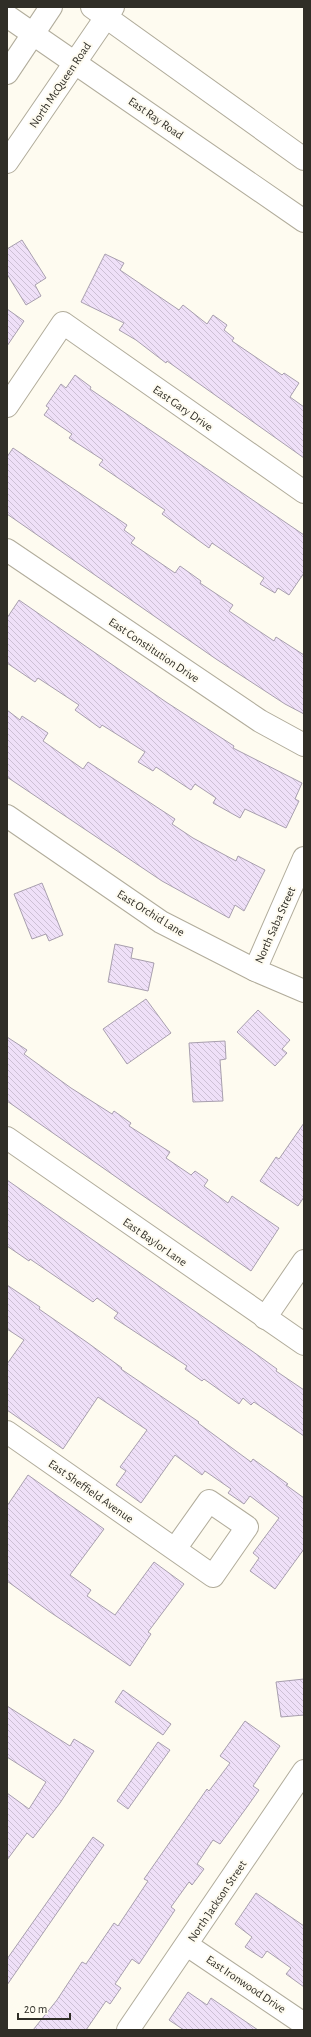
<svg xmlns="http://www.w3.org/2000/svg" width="311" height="2037" viewBox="0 0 311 2037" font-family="'Alegreya Sans',sans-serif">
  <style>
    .building { fill: url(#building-back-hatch); stroke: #a89fae }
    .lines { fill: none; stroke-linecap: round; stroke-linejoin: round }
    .minor-casing { stroke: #b1ac9b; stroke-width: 24 }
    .major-casing { stroke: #b1ac9b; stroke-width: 24 }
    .minor { stroke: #fff; stroke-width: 22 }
    .major { stroke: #fff; stroke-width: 22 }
    .labels { text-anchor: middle; stroke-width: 4; stroke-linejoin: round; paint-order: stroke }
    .street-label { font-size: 12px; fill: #302e27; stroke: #fefbf0 }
  </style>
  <defs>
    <pattern id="building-back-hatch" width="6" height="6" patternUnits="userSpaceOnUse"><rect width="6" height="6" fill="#efe0f8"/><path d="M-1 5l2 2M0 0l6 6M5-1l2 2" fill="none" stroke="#cdc0d5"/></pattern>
  </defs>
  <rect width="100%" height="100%" fill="#fefbf0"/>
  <g class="building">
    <path d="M22,240l24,38 -11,7 6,11 -15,9 -19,-31v-25z"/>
    <path d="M105,254l19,9 -4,7 59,40 4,-5 24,19 6,-9 14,10 -3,5 10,8 -2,3 50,34 2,-2 15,10 -9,14 14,10v51l-137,-97 -1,2 -30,-23 -17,-10 5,-7 -43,-21z"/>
    <path d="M7,309l17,12 -17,25z"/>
    <path d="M75,375l16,12 -1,2 214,146v38l-15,22 -11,-7 -3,5 -15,-9 4,-6 -52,-35 -3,5 -47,-34 3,-4 -66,-45 4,-5 -34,-22 3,-4 -28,-19 5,-7 -3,-2 15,-22 5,4z"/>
    <path d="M13,448l114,77 -3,5 11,8 -4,5 44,30 5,-7 21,15 -1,2 33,22 -4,6 45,30 2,-4 28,18v59l-19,-10 -69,-45 -209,-145v-57z"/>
    <path d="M19,600l147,102 68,44 -1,2 69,35 -7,16 4,2 -13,27 -41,-19 -5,9 -27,-15 3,-5 -21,-14 -4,6 -35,-23 -3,4 -15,-9 7,-10 -43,-27 -2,3 -25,-18 4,-5 -41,-27 -3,4 -28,-19v-45z"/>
    <path d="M7,710l13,10 2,-4 26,17 -5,8 40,28 5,-7 87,57 -3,5 21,14 43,23 2,-5 27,14 -21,41 -9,-6 -6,13 -67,-37 -155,-104z"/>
    <path d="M42,883l21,52 -14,6 -3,-7 -14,5 -18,-45z"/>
    <path d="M115,944l18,4 -2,10 23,5 -6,28 -40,-9z"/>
    <path d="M146,999l25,34 -44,31 -24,-35z"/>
    <path d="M258,1010l32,30 -8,9 5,4 -12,13 -38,-34z"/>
    <path d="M7,1037l20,13 -3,4 47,34 41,26 2,-3 17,12 -2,3 41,26 -4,6 25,17 4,-4 13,9 -4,6 24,17 4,-7 47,32 -28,43 -244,-170z"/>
    <path d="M225,1041l1,18 -6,1 3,41 -30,1 -4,-59z"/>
    <path d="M304,1123v74l-6,9 -38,-25 16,-24 3,2z"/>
    <path d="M7,1180l245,171 25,18 -1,2 28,19v46l-50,-34 -3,3 -8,-7 -4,6 -35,-25 -2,2 -17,-12 2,-3 -73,-48 4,-5 -21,-15 -4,4 -63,-43 -1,2 -22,-15z"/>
    <path d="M7,1285l33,22 -1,2 49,34 34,25 -1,1 78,53 -1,1 53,39 2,-3 35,25 -2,1 18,13v51l-29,40 -25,-18 9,-13 -6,-5 26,-35 -29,-22 -6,8 -16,-11 3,-4 -26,-18 -3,4 -27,-20 -34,48 -25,-18 10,-14 -6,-4 27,-37 -49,-33 -35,52 -56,-39v-46l17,-24 -17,-11z"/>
    <path d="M28,1475l76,54 -34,46 21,15 -4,6 28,19 39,-53 30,22 -36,48 3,2 -21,32 -80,-54 -43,-31v-75z"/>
    <path d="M304,1679v36l-23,2 -5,-35z"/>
    <path d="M123,1690l48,34 -8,11 -48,-33z"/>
    <path d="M7,1706l63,40 4,-7 20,12 -34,52 -27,35 -6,-5 -20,27v-67l22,16 17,-27 -39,-25z"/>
    <path d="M245,1721l35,25 -27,40 6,4 -12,17 -27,37 -7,-4 -16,24 7,5 -12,16 -3,-3 -18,25 4,3 -36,54 -7,-5 -17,25 6,4 -11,16 -4,-3 -20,29h-53l24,-30 25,-38 4,2 28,-41 4,3 30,-45 -4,-2 63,-90 2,2 21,-28 -10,-7z"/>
    <path d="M158,1742l12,8 -42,59 -11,-8z"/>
    <path d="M93,1837l11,8 -97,140v-26z"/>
    <path d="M256,1893l48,33v61l-18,-13 5,-6 -24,-17 -5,7 -17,-11 7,-10 -17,-13z"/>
    <path d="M188,1992l19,13 4,-7 47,32h-74l-15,-10z"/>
  </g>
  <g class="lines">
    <g class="minor-casing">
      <g id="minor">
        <path d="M7,406l56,-83 241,169"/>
        <path d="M7,550l253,171 44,24"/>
        <path d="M7,816l154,106 94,48 49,21"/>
        <path d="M255,970l49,-112"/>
        <path d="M7,1138l297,206"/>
        <path d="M265,1318l39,-57"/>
        <path d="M7,1432l206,144 34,-49 -38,-26 -34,48"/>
        <path d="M187,1945l117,79"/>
        <path d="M128,2030l176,-259"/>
      </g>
    </g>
    <g class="major-casing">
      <g id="major">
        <path d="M92,7l212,152"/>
        <path d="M7,16l297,205"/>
        <path d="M7,73l44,-66"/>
        <path d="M7,162l106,-155"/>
      </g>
    </g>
    <use href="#minor" class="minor"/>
    <use href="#major" class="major"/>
  </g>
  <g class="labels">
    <g class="street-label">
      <text transform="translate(60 85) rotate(-56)" y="4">North McQueen Road</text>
      <text transform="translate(156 118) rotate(35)" y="4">East Ray Road</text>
      <text transform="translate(183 408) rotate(35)" y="4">East Gary Drive</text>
      <text transform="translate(154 650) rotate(34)" y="4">East Constitution Drive</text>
      <text transform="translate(151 913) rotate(32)" y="4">East Orchid Lane</text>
      <text transform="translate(275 925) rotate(-66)" y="4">North Saba Street</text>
      <text transform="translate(155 1242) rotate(35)" y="4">East Baylor Lane</text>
      <text transform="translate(91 1491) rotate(35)" y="4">East Sheffield Avenue</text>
      <text transform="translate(217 1901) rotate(-56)" y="4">North Jackson Street</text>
      <text transform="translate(246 1984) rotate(34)" y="4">East Ironwood Drive</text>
    </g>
  </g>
  <rect width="311" height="2037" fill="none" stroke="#302e27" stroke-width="16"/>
  <path d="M18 2013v6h52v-6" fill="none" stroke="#302e27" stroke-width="2"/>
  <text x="24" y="2013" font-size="12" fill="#302e27" stroke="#fefbf0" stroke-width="3" paint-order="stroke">20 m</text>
</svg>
